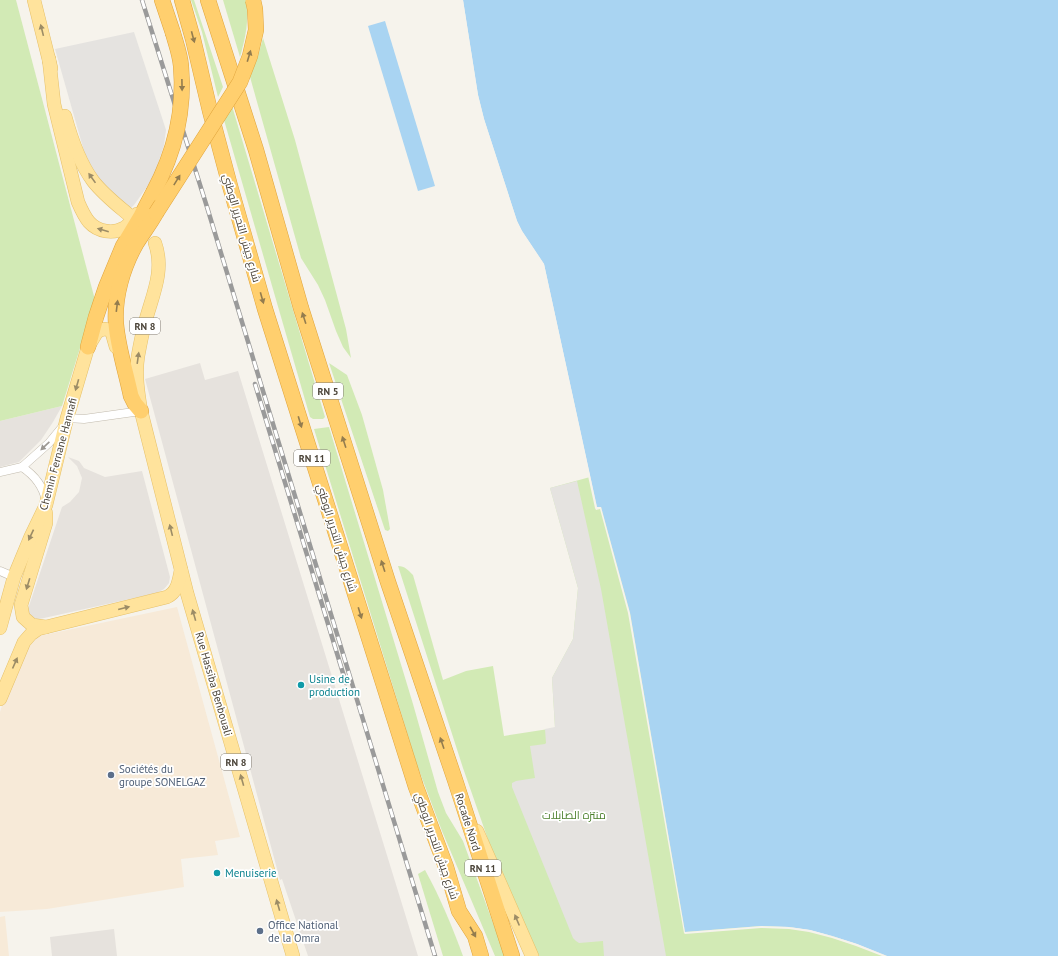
<svg xmlns="http://www.w3.org/2000/svg" width="1058" height="956" viewBox="0 0 1058 956" font-family="'PT Sans',Cairo,sans-serif">
  <style>
    .commercial { fill: #f7ead8 }
    .industrial { fill: #e6e2dd }
    .green { fill: #d2eab5 }
    .parking { fill: #e5e3e0 }
    .water { fill: #a9d4f2 }
    .pier { fill: #f6f3ec }
    .lines { fill: none; stroke-linecap: round; stroke-linejoin: round }
    .minor-casing { stroke: #c2bbae; stroke-width: 9 }
    .primary-casing { stroke: #e6c16a; stroke-width: 14 }
    .motorway-casing { stroke: #e0a43c; stroke-width: 16 }
    .minor { stroke: #fff; stroke-width: 8 }
    .primary { stroke: #ffe39c; stroke-width: 13 }
    .motorway { stroke: #ffcf6e; stroke-width: 15 }
    .rail-casing { stroke: #9a9a9a; stroke-width: 4.5 }
    .rail { stroke: #fff; stroke-width: 3; stroke-dasharray: 9; stroke-linecap: butt }
    .motorway-bridge-casing { stroke: #e0a43c; stroke-width: 16; stroke-linecap: butt }
    .motorway-bridge { stroke: #ffcf6e; stroke-width: 15 }
    .oneway { fill: #9c8c66 }
    .oneway2 { fill: #937c4e }
    .oneway3 { fill: #9c9892 }
    .culture-dot { fill: #0f9aa8; stroke: #fff; stroke-width: 1.5 }
    .service-dot { fill: #5c6f8a; stroke: #fff; stroke-width: 1.5 }
    .labels { text-anchor: middle; stroke-width: 3.5; stroke-linejoin: round; paint-order: stroke }
    .shield { fill: #fff; stroke: #817c74; stroke-width: 1 }
    .shield-label { font-size: 10px; font-weight: bold; fill: #4b4439 }
    .street-label { font-size: 11px; fill: #4b4439; stroke: #fff }
    .culture-label { font-size: 11px; fill: #0d838f; stroke: #fff; text-anchor: start }
    .service-label { font-size: 11px; fill: #4e5e75; stroke: #fff; text-anchor: start }
    .park-label { font-size: 11px; fill: #4a7f2a; stroke: #fff }
  </style>
  <rect width="100%" height="100%" fill="#f6f3ec"/>
  <g class="commercial">
    <path d="M177,607l63,230 -25,4 3,14 -37,4 3,28 -137,22 -47,3v-200l7,-22 22,-43 10,-11z"/>
    <path d="M5,916l4,40h-9v-39z"/>
  </g>
  <g class="industrial">
    <path d="M200,363l5,17 33,-9 180,585h-110l-26,-77 -2,1 -135,-501z"/>
    <path d="M62,406l-9,16 -12,18 -22,22 -19,5v-46z"/>
    <path d="M68,457l11,4 5,7 21,9 37,-6 28,106 -1,6 -5,6 -7,4 -122,27 -8,-8 35,-105 8,-5 9,-10 3,-14 -5,-12z"/>
    <path d="M114,929l3,27h-65l-2,-19z"/>
  </g>
  <g class="green">
    <path d="M0,0h16l79,300 -33,106 -62,15z"/>
    <path d="M191,0h3l29,87 -5,10 -16,-65z"/>
    <path d="M223,0h23c3,22 0,35 -6,57z"/>
    <path d="M263,38l32,102 51,189 5,29 -8,-11 -7,-16 -11,-31 -7,-15 -17,-27 -51,-181 8,-21z"/>
    <path d="M232,106l93,311 -2,2h-10l-3,-2 -86,-297z"/>
    <path d="M329,363l18,12 15,40 21,75 7,39 -2,2 -3,-1z"/>
    <path d="M329,427l84,277 25,88 8,21 17,28 42,115h-10l-53,-125 -25,-66 -103,-336z"/>
    <path d="M590,477l7,30h4l160,419 28,1 43,9 55,20h-348l-31,-67 -17,-41 -28,-80 -65,-202c7,0 10,4 15,9l30,105 23,-9 27,-5 11,70 51,-8 -3,-50 21,-39 5,-51 -28,-100z"/>
    <path d="M425,870c15,27 27,56 38,86h-20l-25,-82z"/>
  </g>
  <g class="parking">
    <path d="M134,32l32,98 -2,15 -10,32 -20,28 -4,4 -35,-33 -11,-25 -29,-102z"/>
    <path d="M577,481l24,108 65,367h-62l-1,-15 -24,2 -3,-2 -3,-3 -61,-151v-4l4,-2 19,-3 -5,-32 15,-2 1,-1 -1,-14 10,-2 -3,-49 21,-39 5,-51 -28,-100z"/>
  </g>
  <g class="water">
    <path d="M463,0h595v956h-171l-30,-12 -25,-8 -22,-6 -21,-3 -28,-1 -76,6 -55,-319 -29,-106 -4,1 -53,-244 -22,-33 -5,-10 -33,-102 -6,-24z"/>
    <path d="M385,21l50,165 -17,5 -50,-165z"/>
  </g>
  <path class="pier" d="M461,0h2l15,95 6,24 33,102 5,10 22,33 53,243h4l29,106 55,319 76,-6 28,1 21,3 22,6 25,8 30,12h-5l-26,-10 -24,-8 -23,-6 -20,-3 -28,-1 -76,6 -1,-1 -56,-320 -28,-104 -4,1 -1,-2 -53,-243 -22,-33 -5,-10 -33,-102 -6,-24z"/>
  <g class="lines">
    <g class="minor-casing">
      <g id="minor">
        <path d="M67,418l17,1 57,-8"/>
        <path d="M22,467c12,8 21,18 24,34"/>
        <path d="M0,472l22,-5 27,-24 14,-17"/>
        <path d="M0,571l14,6"/>
      </g>
    </g>
    <g class="primary-casing">
      <g id="primary">
        <path d="M34,0l17,68"/>
        <path d="M49,59l5,45 24,98c3,7 6,14 11,20 9,10 24,12 35,6 6,-4 9,-9 13,-14"/>
        <path d="M65,116c6,22 14,46 28,65 10,13 23,23 36,34"/>
        <path d="M155,243c10,28 -3,53 -10,80 -3,11 -5,22 -7,33 -3,18 0,37 3,55l46,182 106,363"/>
        <path d="M46,627l-14,-2 -9,-8 -2,-12 25,-82v-10"/>
        <path d="M0,628l14,-51 17,-41 15,-31 21,-87 21,-71 9,-15 4,-2 4,-1 4,1 3,3 4,14"/>
        <path d="M0,699l24,-57 7,-8 7,-5 129,-32c11,-5 12,-17 14,-27"/>
        <path d="M477,831l55,125"/>
      </g>
    </g>
    <g class="motorway-casing">
      <g id="motorway">
        <path d="M162,0l11,33"/>
        <path d="M182,0l11,39 17,72 20,75 35,123 36,114 115,364 30,80 13,44 16,25 6,20"/>
        <path d="M208,0l48,150 45,158 87,274 67,198 57,176"/>
        <path d="M88,347l8,-30 10,-30 17,-41 18,-30 12,-23"/>
        <path d="M141,411l-6,-7 -4,-8c-5,-24 -13,-48 -15,-72 -2,-27 7,-57 20,-80 6,-10 14,-20 20,-31"/>
      </g>
    </g>
    <use href="#minor" class="minor"/>
    <use href="#primary" class="primary"/>
    <use href="#motorway" class="motorway"/>
    <g class="rail-casing">
      <g id="rail">
        <path d="M142,0l65,207 228,749"/>
        <path d="M255,384l91,299"/>
      </g>
    </g>
    <use href="#rail" class="rail"/>
    <g class="motorway-bridge-casing">
      <g id="motorway-bridge">
        <path d="M153,193c21,-39 32,-83 28,-127 -1,-12 -5,-22 -8,-33"/>
        <path d="M156,213l84,-131 10,-26 6,-26 -1,-21 -2,-9"/>
      </g>
    </g>
    <use href="#motorway-bridge" class="motorway-bridge"/>
  </g>
  <defs><path id="oneway-solid" d="M-6-.8H1V-3.2L6.5 0L1 3.2V.8H-6Z"/></defs>
  <g class="oneway">
    <use href="#oneway-solid" transform="translate(42 30) rotate(-104)"/>
    <use href="#oneway-solid" transform="translate(92 178) rotate(-125)"/>
    <use href="#oneway-solid" transform="translate(103 230) rotate(-164)"/>
    <use href="#oneway-solid" transform="translate(138 358) rotate(-82)"/>
    <use href="#oneway-solid" transform="translate(77 385) rotate(106)"/>
    <use href="#oneway-solid" transform="translate(171 530) rotate(-104)"/>
    <use href="#oneway-solid" transform="translate(31 535) rotate(115)"/>
    <use href="#oneway-solid" transform="translate(28 584) rotate(107)"/>
    <use href="#oneway-solid" transform="translate(124 608) rotate(-14)"/>
    <use href="#oneway-solid" transform="translate(194 615) rotate(-106)"/>
    <use href="#oneway-solid" transform="translate(15 663) rotate(-66)"/>
    <use href="#oneway-solid" transform="translate(242 780) rotate(-106)"/>
    <use href="#oneway-solid" transform="translate(278 905) rotate(-106)"/>
    <use href="#oneway-solid" transform="translate(517 920) rotate(-113)"/>
  </g>
  <g class="oneway2">
    <use href="#oneway-solid" transform="translate(193 37) rotate(75)"/>
    <use href="#oneway-solid" transform="translate(249 56) rotate(-73)"/>
    <use href="#oneway-solid" transform="translate(182 85) rotate(89)"/>
    <use href="#oneway-solid" transform="translate(177 180) rotate(-58)"/>
    <use href="#oneway-solid" transform="translate(262 298) rotate(74)"/>
    <use href="#oneway-solid" transform="translate(117 306) rotate(-83)"/>
    <use href="#oneway-solid" transform="translate(304 318) rotate(-108)"/>
    <use href="#oneway-solid" transform="translate(300 422) rotate(73)"/>
    <use href="#oneway-solid" transform="translate(344 442) rotate(-108)"/>
    <use href="#oneway-solid" transform="translate(383 566) rotate(-108)"/>
    <use href="#oneway-solid" transform="translate(360 613) rotate(73)"/>
    <use href="#oneway-solid" transform="translate(442 743) rotate(-109)"/>
    <use href="#oneway-solid" transform="translate(473 932) rotate(61)"/>
  </g>
  <use class="oneway3" href="#oneway-solid" transform="translate(45 446) rotate(137)"/>
  <g class="culture-dot">
    <circle cx="301" cy="685" r="4"/>
    <circle cx="217" cy="873" r="4"/>
  </g>
  <g class="service-dot">
    <circle cx="111" cy="775" r="4"/>
    <circle cx="260" cy="931" r="4"/>
  </g>
  <g class="labels">
    <g class="shield">
      <rect x="130" y="318" width="30" height="16" rx="3"/>
      <rect x="313" y="383" width="30" height="16" rx="3"/>
      <rect x="294" y="450" width="36" height="16" rx="3"/>
      <rect x="221" y="754" width="30" height="16" rx="3"/>
      <rect x="465" y="860" width="36" height="16" rx="3"/>
    </g>
    <g class="shield-label">
      <text x="145" y="330">RN 8</text>
      <text x="328" y="395">RN 5</text>
      <text x="312" y="462">RN 11</text>
      <text x="236" y="766">RN 8</text>
      <text x="483" y="872">RN 11</text>
    </g>
    <g class="street-label">
      <text transform="translate(242 228) rotate(74)" y="4">شارع جيش التحرير الوطني</text>
      <text transform="translate(58 454) rotate(-75)" y="4">Chemin Fernane Hannafi</text>
      <text transform="translate(337 538) rotate(73)" y="4">شارع جيش التحرير الوطني</text>
      <text transform="translate(214 684) rotate(74)" y="4">Rue Hassiba Benbouali</text>
      <text transform="translate(468 822) rotate(72)" y="4">Rocade Nord</text>
      <text transform="translate(437 846) rotate(71)" y="4">شارع جيش التحرير الوطني</text>
    </g>
    <g class="culture-label">
      <text x="309" y="683">Usine de<tspan x="309" dy="13">production</tspan></text>
      <text x="225" y="877">Menuiserie</text>
    </g>
    <g class="service-label">
      <text x="119" y="773">Sociétés du<tspan x="119" dy="13">groupe SONELGAZ</tspan></text>
      <text x="268" y="929">Office National<tspan x="268" dy="13">de la Omra</tspan></text>
    </g>
    <g class="park-label">
      <text x="574" y="819">منتزه الصابلات</text>
    </g>
  </g>
</svg>
